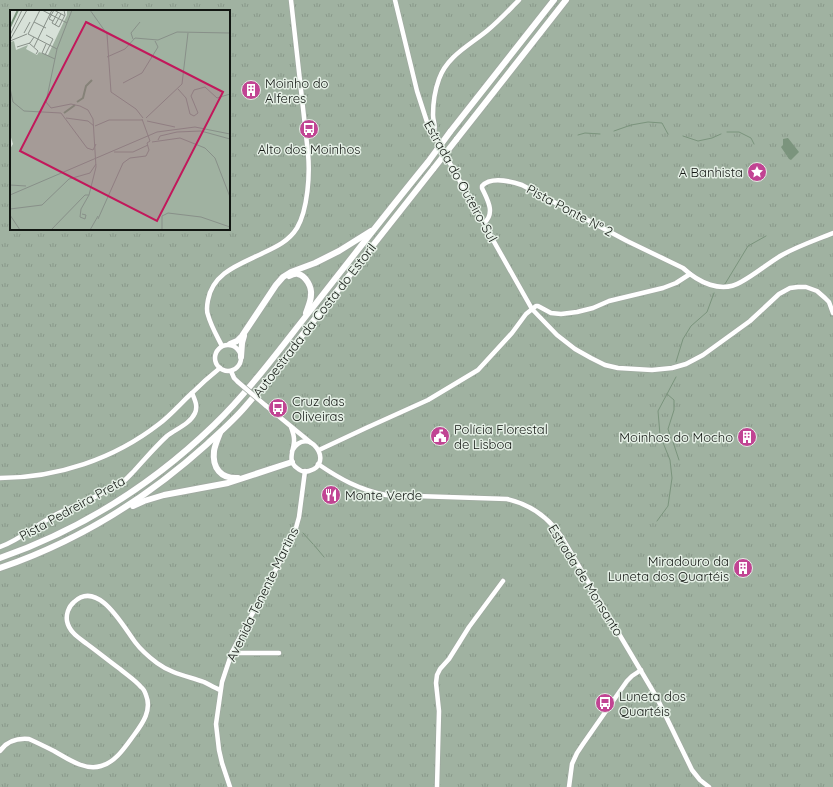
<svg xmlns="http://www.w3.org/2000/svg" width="833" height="787" viewBox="0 0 833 787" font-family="Quicksand,sans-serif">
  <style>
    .park { fill: url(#park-tufts); fill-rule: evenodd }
    .water { fill: #7b947d }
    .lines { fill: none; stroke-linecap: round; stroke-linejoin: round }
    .stream { stroke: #7b947d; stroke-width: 1 }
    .minor-casing { stroke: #a1aba2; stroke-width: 6 }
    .highway-casing { stroke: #a1aba2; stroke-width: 8 }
    .minor { stroke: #fff; stroke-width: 4.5 }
    .highway { stroke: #fff; stroke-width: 6 }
    .minor-bridge-casing { stroke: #a1aba2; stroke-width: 6; stroke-linecap: butt }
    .highway-bridge-casing { stroke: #a1aba2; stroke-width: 8; stroke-linecap: butt }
    .minor-bridge { stroke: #fff; stroke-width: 4.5 }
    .highway-bridge { stroke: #fff; stroke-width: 6 }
    .labels { text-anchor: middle; stroke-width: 3; stroke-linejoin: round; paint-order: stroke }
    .poi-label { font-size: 13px; fill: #121612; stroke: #e4efe5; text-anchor: start }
    .street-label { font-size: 13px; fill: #121612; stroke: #e4efe5 }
    .inset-river { fill: none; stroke: #7b947d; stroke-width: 2 }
    .inset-road { fill: none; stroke: #889089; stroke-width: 1 }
    .view { fill: #c2185b; fill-opacity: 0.15; stroke: #c2185b; stroke-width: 2 }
    .inset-edge { fill: none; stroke: #121612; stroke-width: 2 }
  </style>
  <defs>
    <pattern id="park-tufts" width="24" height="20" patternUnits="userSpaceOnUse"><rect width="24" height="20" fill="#a0b2a1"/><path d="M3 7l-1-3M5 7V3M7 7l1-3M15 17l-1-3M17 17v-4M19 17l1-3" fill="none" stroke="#89988a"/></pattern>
  </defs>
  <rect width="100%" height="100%" fill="#d7e1d8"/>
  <path class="park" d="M0,0h833v787h-833zM11,11h218v218h-218z"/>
  <path class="water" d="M788,138l11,14 -8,8 -2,-1 -8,-12 2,-2v-6z"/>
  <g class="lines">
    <g class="stream">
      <path d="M614,131l17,-6 17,-3 14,1 6,11"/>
      <path d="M727,132h12l12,6 3,6"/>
      <path d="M578,135l7,-2 15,1"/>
      <path d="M683,136l15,5 14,-3 9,-4"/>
      <path d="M725,284l23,-38 18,-10"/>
      <path d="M676,362l7,-23 8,-13 16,-14 7,-19"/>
      <path d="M667,394l7,6v10l-6,19 3,9"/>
      <path d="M673,442l6,18"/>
      <path d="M657,521l11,-15 4,-28 -2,-18 -10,-25 -2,-24 18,-34"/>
      <path d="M303,533l10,11"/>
      <path d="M314,545l10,12"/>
    </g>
    <g class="minor-casing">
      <g id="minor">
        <path d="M395,0l22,91 10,31 40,72 65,115 25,26 18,14 16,9 14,7 13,3 34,2 20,-2 14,-4 17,-9 47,-34 29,-27 11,-6 8,-1h8l11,4 8,7 4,4 4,11"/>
        <path d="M433,133c4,-6 0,-11 0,-18 0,-11 2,-25 6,-36 8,-23 31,-34 49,-49 11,-9 21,-20 31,-30"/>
        <path d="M484,223c12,-10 3,-24 -2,-35v-2c9,-10 28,-5 40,-1l105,56 56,27c15,14 38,26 58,14 15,-8 27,-19 41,-27 16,-9 34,-15 51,-22"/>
        <circle cx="228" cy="358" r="13"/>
        <path d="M222,346c-5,-10 -11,-20 -14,-31 -2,-5 -1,-10 0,-15 5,-28 33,-36 55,-47 13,-6 26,-12 34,-25 11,-19 13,-54 11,-75l-17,-153"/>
        <path d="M231,371l3,7 4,4"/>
        <path d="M265,405l45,37"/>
        <path d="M291,427c1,3 3,8 3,12 1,10 -8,21 3,29 3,3 8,4 12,3 27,-7 -1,-48 -17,-20"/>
        <path d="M319,450l47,-22 62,-28 50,-30 34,-37 14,-19 10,-8h2l13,7 10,1 16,-2 16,-4 16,-7 54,-13 13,-5 14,-9"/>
        <path d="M318,464c22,15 42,26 68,31l121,4c22,5 41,18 54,37l96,162 35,72 8,10 9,7"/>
        <path d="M0,478c57,0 114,-19 159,-54 12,-9 22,-21 33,-31 9,-9 18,-17 28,-25"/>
        <path d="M0,547c20,-7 36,-22 55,-32 15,-8 32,-13 47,-22 3,-2 6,-4 10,-6 3,-2 6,-2 8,-3 5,-3 10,-9 14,-13 11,-12 21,-24 33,-35 9,-7 23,-12 28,-23 3,-7 0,-13 -3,-20"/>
        <path d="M232,652l8,1h39"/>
        <path d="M0,751c7,-10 18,-13 29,-12 9,4 17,8 25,12 14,8 31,20 47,15 15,-4 24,-19 33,-31 9,-12 18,-25 12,-40 -1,-3 -2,-6 -5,-8 -6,-7 -14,-12 -21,-18 -11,-8 -22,-17 -33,-25 -8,-6 -18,-12 -20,-23 -1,-6 1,-14 7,-19 24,-23 49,24 61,40 6,8 14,15 22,21 15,11 30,13 47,19 6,3 11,6 16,8"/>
        <path d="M230,787l-8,-24 -3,-13 -3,-26 6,-42 10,-30 62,-117 5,-18 6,-46"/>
        <path d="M437,787l2,-76 -3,-28 1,-8 3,-6 9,-10 20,-32 34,-46"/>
        <path d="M569,787l3,-23 5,-11 6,-9 44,-63 5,-5 9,-6"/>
      </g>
    </g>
    <g class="highway-casing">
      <g id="highway">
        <path d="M450,132l104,-132"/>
        <path d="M456,140l110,-140"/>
        <path d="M289,276c2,-1 6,-3 9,-2 8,2 14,13 13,21 0,6 -3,12 -5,18"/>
        <path d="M230,344l7,-3 5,-5 34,-51 7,-8 8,-5 24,-9 24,-12 32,-20"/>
        <path d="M241,357l1,-14 2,-7"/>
        <path d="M220,433c-2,5 -5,12 -6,18 -2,17 7,28 24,27"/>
        <path d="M133,506l11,-5 20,-6 64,-12 64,-21"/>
        <path d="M0,558c80,-28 153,-74 214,-133 36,-35 65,-75 96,-114 39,-50 78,-100 118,-149"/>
        <path d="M0,568c76,-26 146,-69 206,-123 13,-12 27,-24 39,-38 27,-31 51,-65 77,-97 37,-47 75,-95 112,-142"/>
      </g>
    </g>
    <use href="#minor" class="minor"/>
    <use href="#highway" class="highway"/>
    <g class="minor-bridge-casing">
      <path id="minor-bridge" d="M238,382l27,23"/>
    </g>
    <g class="highway-bridge-casing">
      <g id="highway-bridge">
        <path d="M428,162l22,-30"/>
        <path d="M434,168l22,-28"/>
      </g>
    </g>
    <use href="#minor-bridge" class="minor-bridge"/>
    <use href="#highway-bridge" class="highway-bridge"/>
  </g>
  <defs>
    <g id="building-disc" transform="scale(1)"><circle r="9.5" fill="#c14493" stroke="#e4efe5"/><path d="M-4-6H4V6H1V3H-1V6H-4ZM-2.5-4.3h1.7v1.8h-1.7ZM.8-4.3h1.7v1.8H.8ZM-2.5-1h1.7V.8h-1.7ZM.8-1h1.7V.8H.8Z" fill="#fff"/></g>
    <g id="bus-disc" transform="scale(1)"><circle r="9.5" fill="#c14493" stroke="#e4efe5"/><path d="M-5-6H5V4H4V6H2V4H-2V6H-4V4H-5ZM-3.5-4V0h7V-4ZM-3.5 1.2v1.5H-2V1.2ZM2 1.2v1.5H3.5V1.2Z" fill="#fff"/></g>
    <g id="sight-disc" transform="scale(1)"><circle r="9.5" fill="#c14493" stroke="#e4efe5"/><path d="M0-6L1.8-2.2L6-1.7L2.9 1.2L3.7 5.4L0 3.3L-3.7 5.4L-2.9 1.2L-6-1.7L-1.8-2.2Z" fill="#fff"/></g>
    <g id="civic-disc" transform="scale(1)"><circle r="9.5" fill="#c14493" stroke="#e4efe5"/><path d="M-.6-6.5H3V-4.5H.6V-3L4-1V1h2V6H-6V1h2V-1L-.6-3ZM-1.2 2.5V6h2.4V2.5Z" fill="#fff"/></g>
    <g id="restaurant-disc" transform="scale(1)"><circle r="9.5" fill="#c14493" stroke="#e4efe5"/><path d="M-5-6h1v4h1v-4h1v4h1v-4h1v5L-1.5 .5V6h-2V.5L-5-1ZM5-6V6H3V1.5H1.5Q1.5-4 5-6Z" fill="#fff"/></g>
  </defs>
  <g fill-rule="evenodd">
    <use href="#building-disc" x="251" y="90"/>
    <use href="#bus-disc" x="309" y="129"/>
    <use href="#sight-disc" x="757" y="172"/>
    <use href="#bus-disc" x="278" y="408"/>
    <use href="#civic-disc" x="440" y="436"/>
    <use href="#building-disc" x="747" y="437"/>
    <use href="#restaurant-disc" x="331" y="495"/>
    <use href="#building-disc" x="743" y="568"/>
    <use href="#bus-disc" x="605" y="703"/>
  </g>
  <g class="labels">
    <g class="poi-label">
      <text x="265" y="88">Moinho do<tspan x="265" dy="15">Alferes</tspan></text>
      <text x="309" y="154" text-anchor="middle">Alto dos Moinhos</text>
      <text x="743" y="177" text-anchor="end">A Banhista</text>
      <text x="292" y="406">Cruz das<tspan x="292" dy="15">Oliveiras</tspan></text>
      <text x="454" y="434">Polícia Florestal<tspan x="454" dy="15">de Lisboa</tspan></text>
      <text x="733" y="442" text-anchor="end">Moinhos do Mocho</text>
      <text x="345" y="500">Monte Verde</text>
      <text x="729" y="566" text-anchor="end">Miradouro da<tspan x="729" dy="15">Luneta dos Quartéis</tspan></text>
      <text x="619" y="701">Luneta dos<tspan x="619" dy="15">Quartéis</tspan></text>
    </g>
    <g class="street-label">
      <text transform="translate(461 181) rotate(61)" y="5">Estrada do Outeiro-Sul</text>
      <text transform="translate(570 210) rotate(28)" y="5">Pista Ponte Nº 2</text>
      <text transform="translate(314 320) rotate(-52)" y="5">Autoestrada da Costa do Estoril</text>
      <text transform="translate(72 508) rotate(-29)" y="5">Pista Pedreira Preta</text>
      <text transform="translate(586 580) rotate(58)" y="5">Estrada de Monsanto</text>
      <text transform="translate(262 594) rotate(-64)" y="5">Avenida Tenente Martins</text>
    </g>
  </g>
  <g transform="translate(10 10)">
    <rect width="220" height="220" fill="#d7e1d8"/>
    <path d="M57,0h163v220h-220v-81l3,-5 -3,-10v-92l4,-1 2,9 12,-5 -2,4 11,6 2,-3 9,3 19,-40z" fill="#a0b2a1"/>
    <path class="inset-river" d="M0,17l8,-17M67,92l6,-4 3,-12 6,-6M54,103l11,-8"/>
    <path class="inset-road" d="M32,0l25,13M44,0l11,6M62,0l-15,39 -11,53 5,6 20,-4 9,2 8,4 5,9 3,48 -7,28 -8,14 -1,8 5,2 1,-4 -4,-1M80,0l17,24 4,58 25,17 7,9M48,2l-6,11 7,4 6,-12 -1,-5M43,11l-4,-2 5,-9M24,12l12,6M45,15l6,-11M14,23l6,-11M18,24l29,15M18,24l12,-24M0,25l12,-25M123,29l-2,-6 9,-11M0,30l17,-30M0,31l17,-7M19,33l9,8 -2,3M36,34l-4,9 13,6M7,37l13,-4 4,-6M24,37l18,-37M35,45l8,-16 -7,-4M97,47l18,-8 10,-11 23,2 19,-8 53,1M113,73l19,-10 16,-26 -3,-6M0,78l3,14 11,9 37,2 26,35 6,2 3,-6M168,79l8,9 4,16 4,2 4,-3 -7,-17 3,-6 11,-3 12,11 13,-4M56,108l22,3 6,5M136,108l36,-34 6,-51M132,109l8,22M137,111l28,6M85,116l14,-6h33M148,130l2,-4 17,-4 24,-1 29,8M142,132l28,-4 25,10 10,10 15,39M104,142h19l15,-7M0,175l16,1M0,185l147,-63 38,-5 35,7M0,199l32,-4 27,-26 21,-6 6,-9M0,205l10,15M88,209l25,-56 7,-5 16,-2 3,-6 -2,-7 3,-2M41,220l34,-35h4M80,220l8,-14M152,220v-14l6,-3 33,4 29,10"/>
    <path class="view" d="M76,12l137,70 -66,129 -137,-70z"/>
    <rect width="220" height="220" class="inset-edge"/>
  </g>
</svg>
